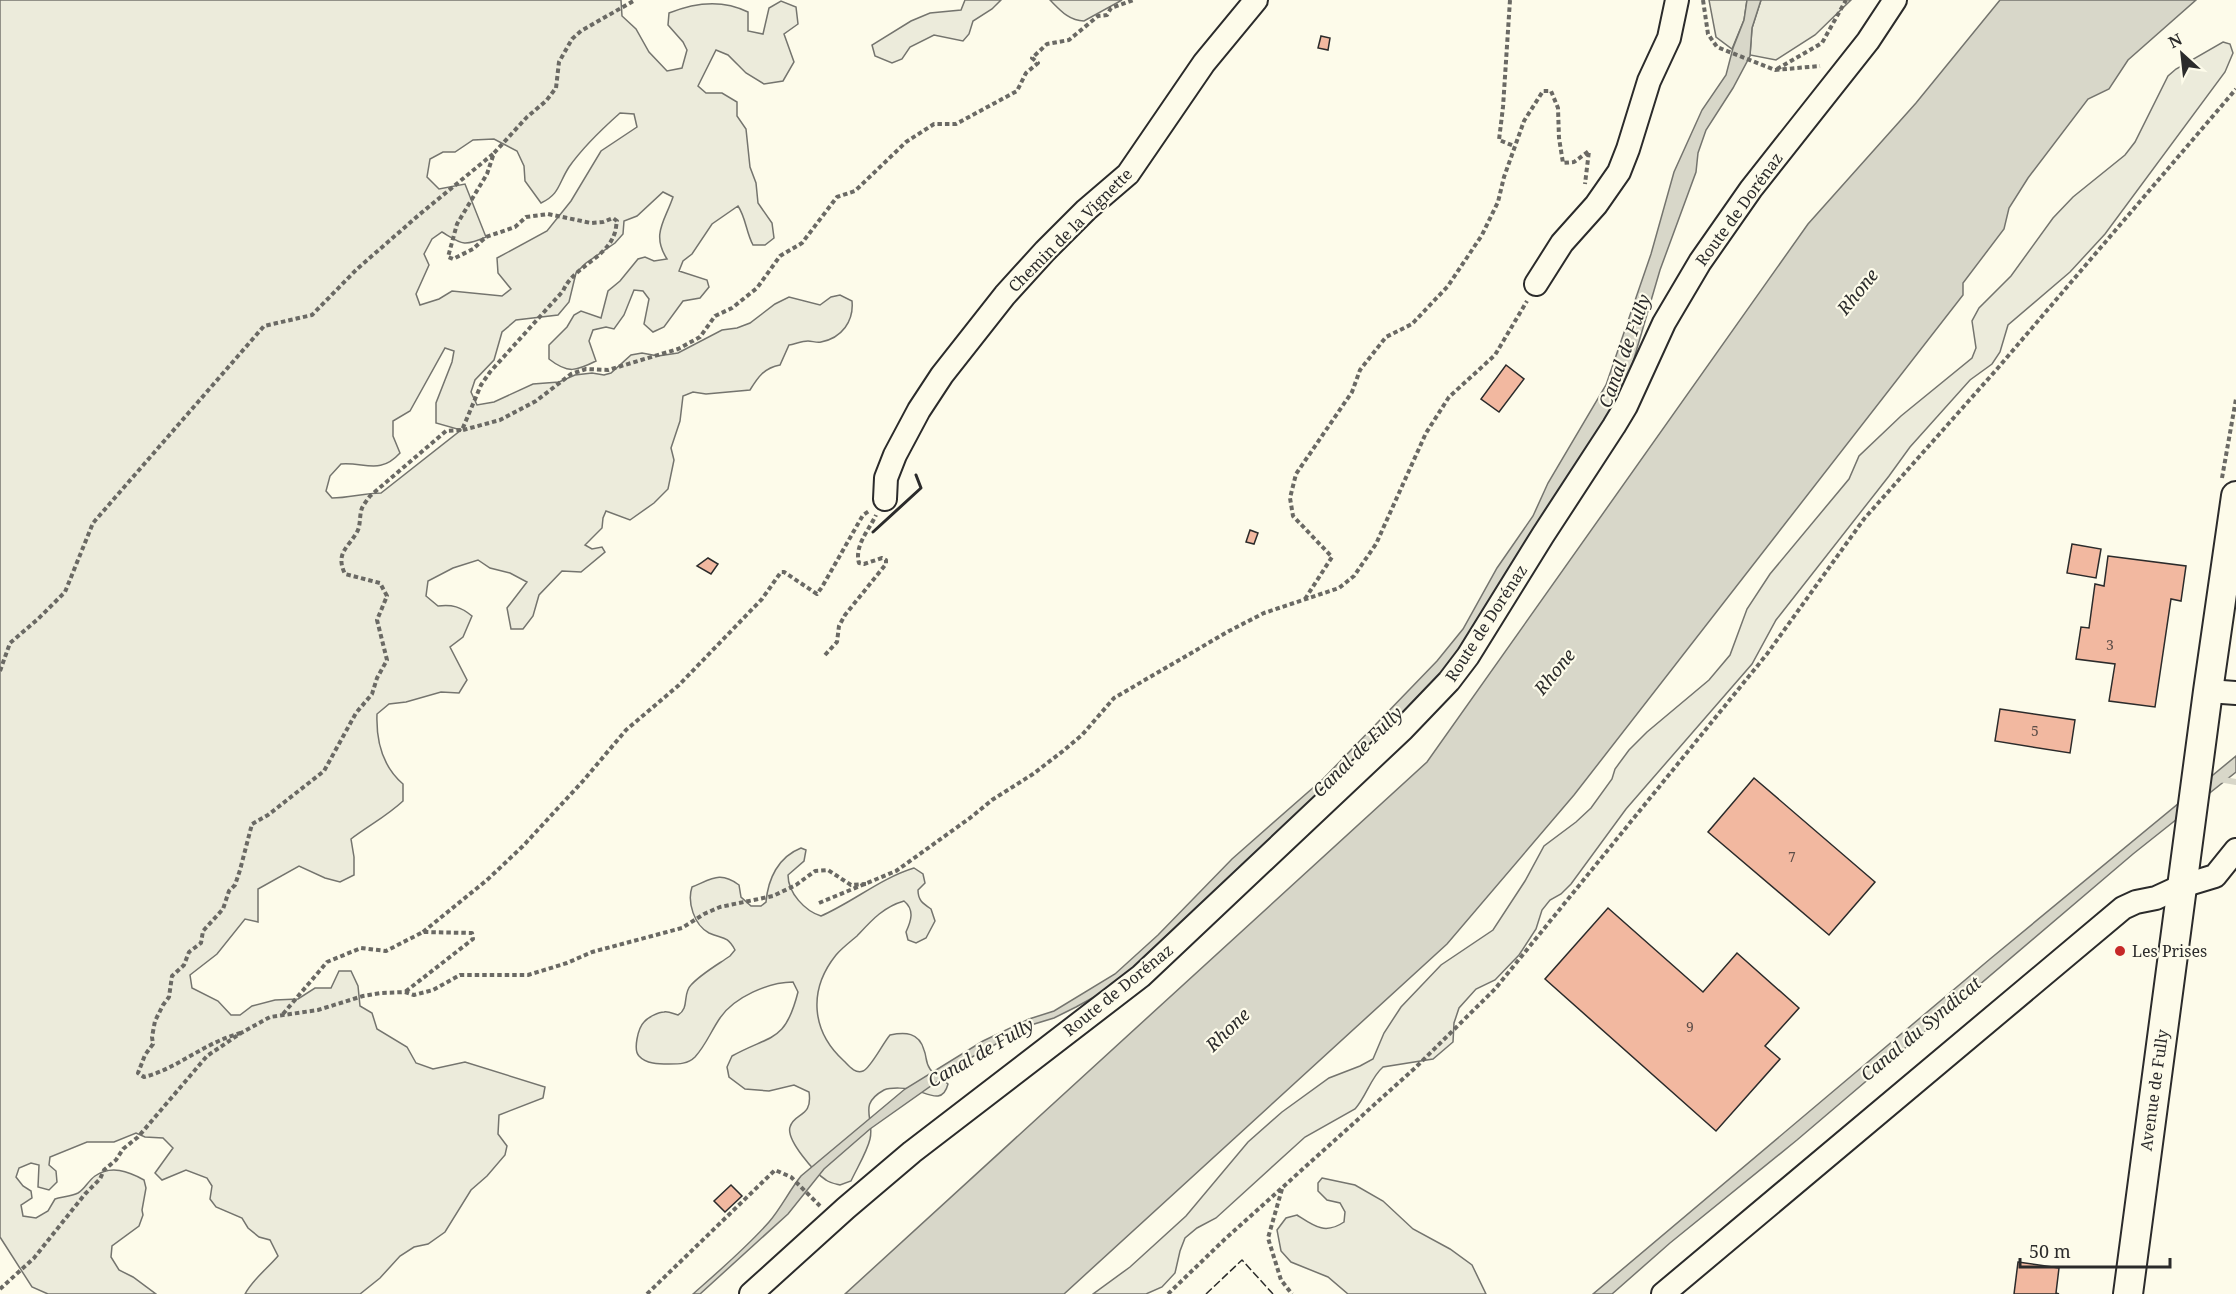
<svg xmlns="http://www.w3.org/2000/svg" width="2236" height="1294" viewBox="0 0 2236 1294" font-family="'Noto Serif',serif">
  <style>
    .green { fill: #ecebdb; stroke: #74746e; stroke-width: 1.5; fill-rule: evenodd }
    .water { fill: #d8d7c9; stroke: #74746e; stroke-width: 1.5 }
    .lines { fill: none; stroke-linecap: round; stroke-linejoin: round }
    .stream { stroke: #d8d7c9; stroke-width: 6 }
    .building { fill: #f2b8a0; stroke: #2b2b2b; stroke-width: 1.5 }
    .minor-casing { stroke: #2b2b2b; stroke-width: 26 }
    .major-casing { stroke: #2b2b2b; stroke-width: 32 }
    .path { stroke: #6a6964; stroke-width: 4; stroke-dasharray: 4.5 3; stroke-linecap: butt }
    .minor { stroke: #fdfbea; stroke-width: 22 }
    .major { stroke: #fdfbea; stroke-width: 28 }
    .fence { stroke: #2b2b2b; stroke-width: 1.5; stroke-dasharray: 8 3; stroke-linecap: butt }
    .wall { stroke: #2b2b2b; stroke-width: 3 }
    .poi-dot { fill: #c62828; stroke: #fdfbea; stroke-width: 2 }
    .labels { text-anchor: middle; stroke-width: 4.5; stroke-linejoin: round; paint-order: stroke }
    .number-label { font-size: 14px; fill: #5d4e48 }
    .street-label { font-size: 16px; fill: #2b2b2b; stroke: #fdfbea }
    .poi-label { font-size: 16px; fill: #2b2b2b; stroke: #fdfbea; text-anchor: start }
    .water-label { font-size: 18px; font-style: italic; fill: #2b2b2b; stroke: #fdfbea }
  </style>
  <rect width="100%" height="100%" fill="#fdfbea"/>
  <g class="green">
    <path d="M0,0h621l1,16 14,13 13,23 18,19 15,-3 5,-18 -4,-8 -15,-17 1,-12c27,-11 55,-13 79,-1v19l15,3 6,-26 12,-7 15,6 2,17 -14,10 10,28 -11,19 -19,3 -18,-11 -18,-18 -12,-5 -18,36 8,7h16l15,9v14l9,13 4,38 6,16 2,20 14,20 2,15 -9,7h-12c-7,-13 -7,-27 -15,-39l-26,18 -20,30 -9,7 -4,10 28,9 2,7 -9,11 -17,3 -19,26 -11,5 -9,-8 5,-25 -6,-8 -9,-1 -10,25 -10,14 -8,-2 -13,3 -4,11 7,20c-20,10 -28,13 -47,-2v-14l18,-18 7,-12 7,-4 20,7 7,-27 12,-10 18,-22 7,-2 9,4 13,-2c-16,-25 -2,-38 6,-62l-10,-5 -26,24 -13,5 -1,13 -8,9 -29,20 -10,10 -7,29 -11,13 -42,5 -14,12 -8,28 -19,20 -4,12 6,13 17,-3 39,-18 26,-2 16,-7 17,-2 12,2 7,-2 20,-18 11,-2 16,3 20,-3 44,-23 15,-2 13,-5 25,-19 14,-7 31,8 11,-8 9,-2 12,6c2,20 -10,37 -31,41 -4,1 -9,-1 -13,-1 -6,0 -13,3 -19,4l-9,20c-16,3 -22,12 -30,25l-44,4 -13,-2 -10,4 -3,25 -9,27 3,12 -6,29 -14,14 -24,17 -24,-9 -3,7 -1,10 -17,17 7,4 10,-2 3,5 -24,20 -19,-1 -23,24 -6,21 -10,13h-12l-4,-21 20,-26 -17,-9 -20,-5 -12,-8 -25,8 -25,13 -2,15 12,10c14,-2 23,1 34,10l-9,21 -13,10 17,33 -8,13 -18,-1 -35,10 -17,2 -12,10c-1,27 5,52 26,70v17c-16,15 -35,25 -52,38l3,18v18l-14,7 -15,-4 -26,-12 -41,23v33l-13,-3 -28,35 -27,21 2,13 26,13 13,14h9l12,-9 23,-6 23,-1 17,-11h16l8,-17h12l7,15 2,20 12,7 5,16 30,18 9,16 17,6 32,-7 80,25 -2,11 -44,17 -1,19 9,12 -2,9 -18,21 -16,14 -26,42 -17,12 -14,3 -14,9 -20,22 -20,16h-115c8,-15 22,-25 33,-38l-8,-16 -11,-3 -11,-9 -6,-10 -26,-11 -6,-8 2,-13 -5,-8 -21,-8 -24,10 -7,-7 18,-25 -10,-10 -18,-1 -9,-4 -22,9h-27l-37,15 -1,8 7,6 1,11 -8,8 -11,-3 1,-22 -8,-2 -12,5 -3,9 7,9 8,5 1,7 -11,7 2,11 13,2 12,-7 7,-12c7,-2 17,-3 23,-6 7,-4 10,-12 17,-17 16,-11 33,-5 49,4l2,8 -4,22 1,5 -4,11 -27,20 -1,11 8,13 14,7 23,17h-108l-16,-7 -32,-50zM620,113l14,1 3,13 -36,24 -30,50 -24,30 -50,27 1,15 13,16 -9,7 -50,-5 -13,8 -19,6 -4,-11 13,-29 -5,-11 8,-15 10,-7c20,12 21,15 44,5l-21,-53 -26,5 -12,-12 3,-18 13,-7h12l18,-12 21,-1 23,12 7,15 1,15 16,22c19,-9 17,-19 28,-36 14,-20 33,-38 51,-54zM445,348l9,3 -2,11 -16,41v20l25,7 -80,63c-17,0 -32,5 -49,5l-6,-7 4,-15 11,-12c24,-2 39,11 59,-11l-7,-17v-15l17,-10z"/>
    <path d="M965,0h36l-9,9 -19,12 -4,13 -6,7 -29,-6 -24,12 -8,12 -10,4 -17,-7 -3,-11 39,-24 19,-8 31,-3z"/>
    <path d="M1050,0h72l-38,21c-15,0 -24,-11 -34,-21z"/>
    <path d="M1709,0h38l-3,20 -12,29 -16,-12z"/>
    <path d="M1761,0h90l-36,35 -39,25 -26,-5 2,-27z"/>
    <path d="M2223,42l7,2 3,9 -8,19 -120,162 -35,38 -62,53 -8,27 -8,12 -22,16 -60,67 -21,29 -113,144 -24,44 -126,145 -55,75 -10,10 -11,6 -8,10 -6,19 -17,26 -24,25 -19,9 -17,19 -5,15 -1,19 -20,17 -50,8c-12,10 -17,30 -28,42l-50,28 -89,81 -19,10 -12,10 -5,13 -5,22 -13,14 -16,7h-53l37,-27 56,-51 62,-74 34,-30 47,-34 31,-12 13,-7 11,-26 17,-26 40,-42 52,-35 32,-49 19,-35 32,-24 15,-14 21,-29 3,-10 14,-19 18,-18 62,-52 21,-25 17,-46 23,-35 79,-95 10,-23 42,-40 71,-58 4,-10 -4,-27 7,-13 32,-32 42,-58 20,-21 52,-42 10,-13 33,-66 8,-7z"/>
    <path d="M801,848l5,2 -2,11 -16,14c0,18 17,36 33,41 32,-14 60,-38 93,-48l9,6 2,9 -7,7c0,10 4,13 13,19l4,12 -9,17 -10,5 -8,-3 -2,-8c5,-11 9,-22 -2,-31 -21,6 -33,20 -47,35 -7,6 -15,12 -21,19 -28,35 -25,76 8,106 5,5 11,13 19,10 7,-2 20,-28 27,-36 15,-3 29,-3 34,15 3,7 1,12 6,19 4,6 12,10 18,15 -5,20 -19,10 -33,6 -7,-2 -24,-3 -31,0 -27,15 -9,28 -14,49 -3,13 -13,29 -19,42l-11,4c-4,-1 -10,-2 -14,-5 -11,-7 -40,-40 -36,-53 4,-15 23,-9 19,-35l-15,-7 -25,6 -24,-2 -16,-12 -2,-10 5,-11c40,-22 53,-13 66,-64l-5,-10c-24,0 -59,15 -73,36 -9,13 -14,27 -25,39 -7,7 -16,7 -26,7 -10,0 -23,0 -30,-8 -6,-6 -1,-28 5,-34 4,-5 15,-10 20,-10 4,-1 10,2 14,3 12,-7 4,-21 13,-30 10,-11 26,-20 39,-29l5,-6c-8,-15 -13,-11 -26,-17 -15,-8 -22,-31 -17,-46 20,-8 28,-16 47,-2l2,12 10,9h10l5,-4c2,-23 12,-45 35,-54z"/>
    <path d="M1322,1178l33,7 28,16 30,28 37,20 22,16 14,29h-138l-20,-17 -37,-15 -10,-11 -4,-21 9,-12 11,-3c17,11 28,20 47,7l1,-10 -5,-9 -13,-3 -9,-9v-8z"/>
  </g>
  <g class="water">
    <path d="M1747,0h14l-9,28 -2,28 -17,32 -27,42 -8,23 -2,19 -36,98 -34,116 -184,292 -306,290 -31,23 -29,16 -22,11 -23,7 -59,32 -102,72 -46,40 -36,45 -88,80h-7c26,-23 53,-46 76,-72 12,-14 20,-31 32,-46l104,-87 78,-48 46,-22 25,-8 61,-37 43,-39 74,-76 91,-80 114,-118 26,-32 34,-61 36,-52 15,-33 58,-98 45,-131 23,-82 28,-62 24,-35 7,-27 11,-28z"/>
    <path d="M2000,0h196l-68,60 -19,29 -21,10 -60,79 -19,30 -5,21 -41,54v12l-389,500 -127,149 -383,350h-219l582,-532 381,-538 108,-121z"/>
    <path d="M2236,756v16l-103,82 -336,286 -127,103 -58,51h-19l397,-335z"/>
  </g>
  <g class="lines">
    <path class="stream" d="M2219,779l17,3"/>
  </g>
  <g class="building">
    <path d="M1321,36l9,2 -2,12 -10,-2z"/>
    <path d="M1506,365l18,14 -25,33 -18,-13z"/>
    <path d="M1250,530l8,3 -4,11 -8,-2z"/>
    <path d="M2072,544l29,5 -5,29 -29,-5z"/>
    <path d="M2108,556l78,10 -5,35 -10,-2 -16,108 -46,-6 6,-37 -39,-5 5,-32 8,1 6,-44 9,2z"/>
    <path d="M708,558l10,6 -7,10 -14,-8z"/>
    <path d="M2000,709l75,11 -5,33 -75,-12z"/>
    <path d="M1754,778l121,104 -46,53 -121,-103z"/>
    <path d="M1608,908l95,84 34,-39 62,55 -34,38 15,13 -64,72 -171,-152z"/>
    <path d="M731,1185l11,11 -17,16 -11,-11z"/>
    <path d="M2018,1262l41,6 -3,25 3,1h-45z"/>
  </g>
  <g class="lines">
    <g class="minor-casing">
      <g id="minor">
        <path d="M1536,284l26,-41 34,-38 23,-33 9,-23 21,-68 20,-43 8,-38"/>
        <path d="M885,499l1,-21 9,-23 24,-45 23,-35 63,-80 40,-44 41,-41 42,-36 76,-111 52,-63"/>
        <path d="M2208,691l28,2"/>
        <path d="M751,1294l95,-86 66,-56 229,-176 262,-247 46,-48 19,-25 75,-121 71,-109 12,-20 38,-83 36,-61 51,-73 117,-148 27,-41"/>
        <path d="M1663,1294l460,-386 13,-6 20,-4 26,-12 33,-10 21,-26"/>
      </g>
    </g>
    <g class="major-casing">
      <path id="major" d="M2128,1294l80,-603 28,-195"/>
    </g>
    <g class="path">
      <path d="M1510,0l-7,107 -4,33 15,6"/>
      <path d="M1703,0l5,34 9,13 58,23 45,-4"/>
      <path d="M1777,69l45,-26 24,-43"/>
      <path d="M463,430l37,-10 36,-19 35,-27 15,-5 22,1 70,-21 22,-12 15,-21 17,-8 25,-20 23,-32 22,-13 35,-46 18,-6 51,-49 28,-18h22l61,-33 9,-18 12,-10 -6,-5 15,-14 22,-4 29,-24 9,-1 4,-7 23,-8"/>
      <path d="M2222,478l14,-79"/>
      <path d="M1305,599l27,-42 -39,-41 -3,-18 6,-24 56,-82 8,-22 26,-33 26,-13 36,-38 34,-51 16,-33 6,-25 20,-56 19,-30h8l7,17 1,30 4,25 11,-1 15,-11 -4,33"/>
      <path d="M825,655l12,-13 2,-16 6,-11 41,-51v-4l-4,-2 -18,6 -5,-1c-5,-17 10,-33 17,-48"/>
      <path d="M0,671l10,-28 28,-24 27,-27 28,-69 171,-197 48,-11 45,-46 63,-55 73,-60"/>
      <path d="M819,903l77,-32 74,-53 22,-18 41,-26 30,-23 19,-16 32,-37 115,-67 35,-18 75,-25 15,-12 22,-32 50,-111 23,-36 46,-42 32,-54"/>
      <path d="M423,932l64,-52 36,-34 60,-65 43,-51 53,-45 83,-86 19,-27h3l33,22 5,-7 41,-72 6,-4"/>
      <path d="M283,1014l44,-52 34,-14 25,3 37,-19 49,1 1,6 -68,53"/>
      <path d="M241,1033c-36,9 -64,36 -97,44l-6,-4 7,-18 8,-11 -1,-7 3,-16 8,-16 6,-8 3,-21 12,-11 5,-13 12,-9 2,-12 20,-22 6,-18 6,-6 5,-15 12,-46 16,-9 56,-44 32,-58 16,-19 5,-16 10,-18 -10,-40 10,-24 -7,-13 -35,-9c-10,-21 3,-26 12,-42 4,-7 2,-16 5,-24 2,-4 5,-8 8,-12l76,-65 16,-1 19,-45 9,-13 73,-81c10,-24 42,-32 51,-56 2,-4 2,-10 3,-14l-4,-3 -10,4 -12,1 -43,-9 -22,3 -11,10 -29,10 -13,12 -20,10 -5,-2 9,-33 30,-50 7,-21 33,-36 19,-16 10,-13 3,-26 13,-23 9,-8 54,-31"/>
      <path d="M1282,1189l-14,49 13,42 11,14"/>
      <path d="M0,1289l34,-31 51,-64 15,-15 4,-9 12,-10 7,-11 15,-12 69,-81 34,-23 29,-16 48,-7 45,-14 18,-3 24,-1 9,3 19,-5 27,-15h68l39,-12 25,-11 90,-24 22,-14 16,-7 53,-11 23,-11 19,-14 13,-1 23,15 15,-1"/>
      <path d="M647,1294l128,-124 16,7 29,29"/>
      <path d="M1168,1294l56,-54 191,-172 80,-79 272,-335 97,-135 133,-150 239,-280"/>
    </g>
    <use href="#minor" class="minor"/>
    <use href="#major" class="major"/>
    <path class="fence" d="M1206,1294l36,-34 31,34"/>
    <path class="wall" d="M873,532l48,-44 -5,-13"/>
  </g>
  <circle class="poi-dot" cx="2120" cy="951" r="6"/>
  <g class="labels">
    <g class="number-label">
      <text x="2110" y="650">3</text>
      <text x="2035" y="736">5</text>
      <text x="1792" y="862">7</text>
      <text x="1690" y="1032">9</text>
    </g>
    <g class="street-label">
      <text transform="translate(1739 209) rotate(-54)" y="6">Route de Dorénaz</text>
      <text transform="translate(1070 230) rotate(-45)" y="6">Chemin de la Vignette</text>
      <text transform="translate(1486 623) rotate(-57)" y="6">Route de Dorénaz</text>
      <text transform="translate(1118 990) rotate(-39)" y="6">Route de Dorénaz</text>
      <text transform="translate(2154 1090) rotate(-82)" y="6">Avenue de Fully</text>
    </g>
    <g class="poi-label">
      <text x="2132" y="957">Les Prises</text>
    </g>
    <g class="water-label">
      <text transform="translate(1858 292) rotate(-51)" y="6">Rhone</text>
      <text transform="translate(1625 351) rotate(-70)" y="6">Canal de Fully</text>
      <text transform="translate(1555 672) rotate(-51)" y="6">Rhone</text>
      <text transform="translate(1358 752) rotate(-45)" y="6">Canal de Fully</text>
      <text transform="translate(1921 1029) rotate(-40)" y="6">Canal du Syndicat</text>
      <text transform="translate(1228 1030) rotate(-44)" y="6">Rhone</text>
      <text transform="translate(981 1053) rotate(-30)" y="6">Canal de Fully</text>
    </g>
  </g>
  <g transform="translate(2182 54) rotate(333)" stroke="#fdfbea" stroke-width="4.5" paint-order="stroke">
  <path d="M0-4.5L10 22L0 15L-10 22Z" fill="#2b2b2b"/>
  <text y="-9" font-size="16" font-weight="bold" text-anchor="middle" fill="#2b2b2b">N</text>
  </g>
  <path d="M2020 1258v9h150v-9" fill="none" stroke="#2b2b2b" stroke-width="3"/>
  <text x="2029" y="1258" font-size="18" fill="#2b2b2b" stroke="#fdfbea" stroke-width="4.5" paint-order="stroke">50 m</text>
</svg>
